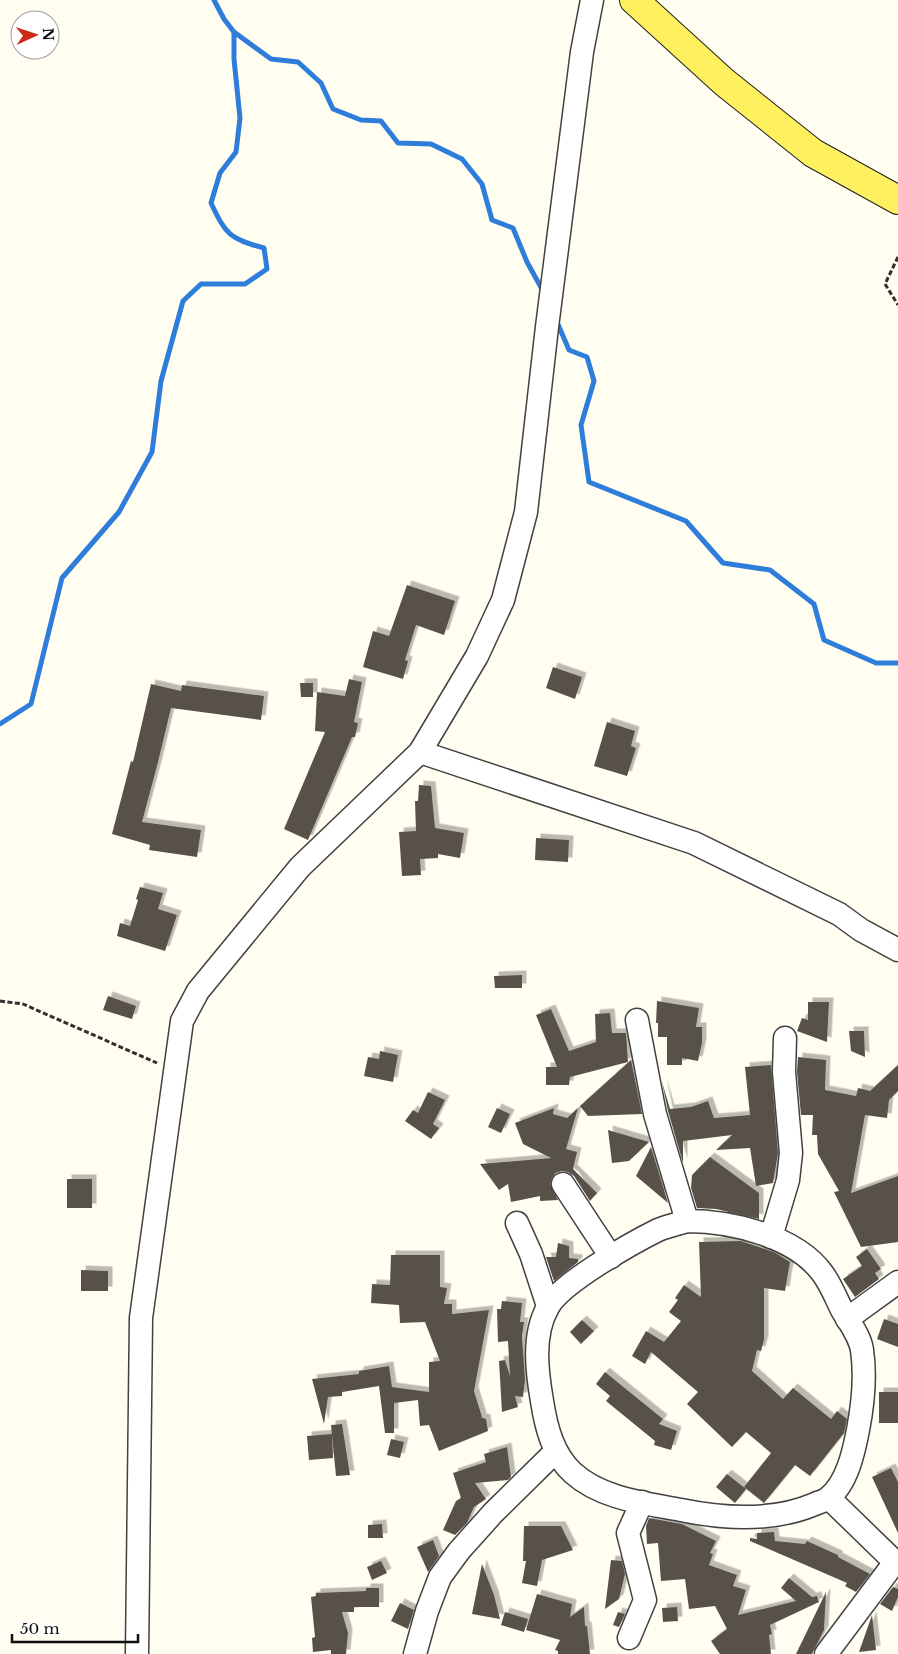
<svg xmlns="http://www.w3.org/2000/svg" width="898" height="1654" viewBox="0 0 898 1654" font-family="'Libre Baskerville',serif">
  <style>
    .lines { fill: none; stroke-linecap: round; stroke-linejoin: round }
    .stream { stroke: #2f7dda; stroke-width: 5 }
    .building { fill: #58514a; filter: url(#shadow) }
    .minor-casing { stroke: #414141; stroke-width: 25 }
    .major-casing { stroke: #1f1f1f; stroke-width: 30 }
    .path { stroke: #303030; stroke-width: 3; stroke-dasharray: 5 2.5; stroke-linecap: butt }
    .minor { stroke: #fff; stroke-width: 22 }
    .major { stroke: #fff060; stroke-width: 28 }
  </style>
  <defs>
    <filter id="shadow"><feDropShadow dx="4.5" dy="-4.5" stdDeviation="0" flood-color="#0004"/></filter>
  </defs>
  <rect width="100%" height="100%" fill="#fffef0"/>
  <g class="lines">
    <g class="stream">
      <path d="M234,32l37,27 27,3 23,21 12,26 28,11 20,1 17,22 33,1 31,15 20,25 10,36 21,8 14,34 16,29"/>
      <path d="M557,322l12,28 18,7 7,24 -13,44 8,57 97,39 37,42 47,7 44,34 10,36 52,23h22"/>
      <path d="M0,724l31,-20 31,-126 57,-66 33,-60 9,-71 22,-80 18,-17h44l22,-15 -3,-21c-34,-9 -38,-13 -53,-45l9,-30 16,-21 4,-34 -6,-59v-27l-10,-13 -10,-19"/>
    </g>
  </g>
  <g class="building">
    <path d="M407,585l48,16 -11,34 -28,-10 -11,35 3,1 -5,18 -40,-12 10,-36 16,5z"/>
    <path d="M553,667l29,10 -7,22 -29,-11z"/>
    <path d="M349,679l13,3 -8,40 4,1 -3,14h-3l-44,103 -24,-11 41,-97 -10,-1 2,-39 28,4z"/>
    <path d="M300,683h13v14h-12z"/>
    <path d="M151,684l30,7 1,-6 82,11 -3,24 -90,-12 -13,54 -16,60 59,8 -4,27 -48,-7 1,-5 -38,-11 19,-73 2,1z"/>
    <path d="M607,722l28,9 -4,15 5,2 -9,28 -33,-10z"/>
    <path d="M419,785l12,1 4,42 29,5 -4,25 -22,-4v4l-18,1 1,16 -19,1 -3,-44 17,-1 -1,-30h3z"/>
    <path d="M536,838l33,2 -1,22 -33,-2z"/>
    <path d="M140,887l23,6 -5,16 19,6 -12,36 -48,-15 3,-13 10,3 8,-26 -2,-1z"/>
    <path d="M522,975v13h-27l-1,-12z"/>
    <path d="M108,996l28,10 -4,13 -29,-9z"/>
    <path d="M657,1001l42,7 -3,19h6v16l-4,18 -16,-3v7h-15v-28h-9v-14h-2z"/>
    <path d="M808,1002h21l-2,40 -30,-11 5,-13 6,2z"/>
    <path d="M551,1009l18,42 27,-9 -1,-28 15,-1 2,20h14l2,29 -58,15 -1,8h-23v-18h11l-21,-52z"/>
    <path d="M849,1031h15l1,26 -14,-6z"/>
    <path d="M380,1051l18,4 -5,27 -29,-6 4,-19 11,2z"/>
    <path d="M798,1057l28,3 -1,30 31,6 2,-8 12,3 28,-26v26l-9,9 -2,18 -22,-3 -14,78 47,-17v66l-37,5 -27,-55 5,-1 -21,-37 -1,-19h-5l1,-20h-12l-4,-43z"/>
    <path d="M631,1060l11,54 -54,2 -8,-10z"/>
    <path d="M771,1065l7,88 -5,30 -17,3 -6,-38 -34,2 16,-15 -49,6v22l-15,-52 -6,-29 8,27 21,-2 17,-6 6,17 36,-3 -5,-48z"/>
    <path d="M428,1092l17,8 -12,24 6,4 -8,11 -26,-18 8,-11 5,3z"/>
    <path d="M497,1108l13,6 -9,19 -13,-6z"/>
    <path d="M554,1108l-1,6 14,4 11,-10 -12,41 11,3 -4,17 24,24 -7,8 -16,-25 -6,-4 -6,-1 -7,2 -3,5 -2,6 8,16 -18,1v-5l-29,6 -3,-18 -9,6 -19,-26 71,-6 -28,-14 -8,-21z"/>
    <path d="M608,1130l41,12 -20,19 -17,2z"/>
    <path d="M651,1147l17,56 -32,-27z"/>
    <path d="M710,1157l49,36v26l-43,-10 -19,-1 -6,-20 1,-13z"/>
    <rect x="67" y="1179" width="25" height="29"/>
    <path d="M741,1241l33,11 16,10 -5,29 -21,-3v52l-3,11 -4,-1 -5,21 31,28 10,-11 38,31 6,-8 10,8 -3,14 -34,43 -15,-11 -31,38 -20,-16 27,-34 -25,-21 -14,15 -45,-43 11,-12 -47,-40 -6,12 -13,-8 14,-25 18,11 17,-21 -12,-9 9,-12 -3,-2 9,-13 17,12 -2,-55z"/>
    <path d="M558,1243l11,3v12l9,1v3l-24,19 -8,-24h10z"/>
    <path d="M867,1249l14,20 -6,4 4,6 -24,18 -12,-18 19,-13 -6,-9z"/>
    <path d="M391,1255h49v32l7,1 -3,16h8v10l37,-4 -15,81 8,26h-2l6,2 2,12 -49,20 -10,-26 -9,1 -2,-26 -24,3v30h-9l-6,-47 -37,6v4l-14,1 -4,27 -12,-45 47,-5v-3l30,-5 3,21 37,5v-30l11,-1 -15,-39 -25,1 -1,-18 -28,-2 1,-19 18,1z"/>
    <path d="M81,1270l27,1v20h-27z"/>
    <path d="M502,1301l20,2 -2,19h4l-2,14 3,44 -2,17 -8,-1 3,11 -16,5 -3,-51 6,-1 5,16 -2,-35 -10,1 -1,-33h4z"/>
    <path d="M884,1319l14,5v23l-21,-8z"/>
    <path d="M582,1320l12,11 -13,13 -11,-12z"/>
    <path d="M605,1372l58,47 -4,5 18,7 -6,19 -17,-5 1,-4 -49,-40 4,-5 -14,-12z"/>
    <rect x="879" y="1392" width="19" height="31"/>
    <path d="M342,1424l8,51 -14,1 -5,-51z"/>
    <path d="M332,1434l1,24 -24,2 -2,-24z"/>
    <path d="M391,1439l13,3 -4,16 -13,-3z"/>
    <path d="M507,1447l4,30 -3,3 -33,3 11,16 -12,8 -7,16 -12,12 -12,-5 13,-29 5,-3 -8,-25 33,-11 -2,-8z"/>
    <path d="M891,1468l7,14v51l-26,-56z"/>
    <path d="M727,1474l19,15 -11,14 -19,-16z"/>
    <path d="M649,1518l33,6 34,17 -6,12 3,1 -4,11 28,10 -4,11 13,4 -8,25 58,-14 -15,-13 8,-10 23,19 5,-1 2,6 -49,23 2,9 -3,1 2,19h-51l-9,-13 16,-12 -12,-23 -26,3 -4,-30 -24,2 -3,-38 -11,1 -1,-18z"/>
    <path d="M382,1524l1,14h-15v-13z"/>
    <path d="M524,1526h37l12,24 -31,10 -5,26 -15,-3 4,-22h-3z"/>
    <path d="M774,1532l1,9 30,3 2,-3 31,14v2l32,17 -14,18 -11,-6 2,-3 -97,-42v-3l7,1v-6z"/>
    <path d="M433,1540l6,16 -11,16 -11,-25z"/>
    <path d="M611,1560l11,1 3,13 -6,25 -14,10z"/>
    <path d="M381,1561l6,12 -15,7 -5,-13z"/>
    <path d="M482,1564l12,31 6,24 -28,-5z"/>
    <path d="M893,1587l5,2v8l-6,14 -12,-7z"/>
    <path d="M366,1588h13v19h-25v5h-12l6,21 -2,21h-15v-4l-18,2 -1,-14 3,-1 -4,-40 5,-1v-3l50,-2z"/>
    <path d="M826,1592l-2,38 -12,24h-16z"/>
    <path d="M537,1594l35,10 -2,13 14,-10 1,19h2l3,28h-32v-3l-3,-1 5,-10 -34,-10z"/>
    <path d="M400,1603l14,7 -6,19 -17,-8z"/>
    <path d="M677,1607l1,14 -15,1 -1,-14z"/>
    <path d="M505,1612l23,7 -4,13 -23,-7z"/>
    <path d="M618,1612l7,2 -6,13 -6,-2z"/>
    <path d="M872,1615l4,35 -17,2z"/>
  </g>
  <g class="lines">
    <g class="minor-casing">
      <g id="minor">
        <path d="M420,752l274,91 145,71 22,16 37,20"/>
        <path d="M637,1020l18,94 32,107"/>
        <path d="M563,1184l48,73"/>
        <path d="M687,1221c44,0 109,15 136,53 8,11 13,24 19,36 7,12 18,26 20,40 4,27 1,54 -4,80 -4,21 -11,54 -30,68 -3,3 -9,4 -13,6 -42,18 -90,15 -134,6 -36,-7 -79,-11 -108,-37 -20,-18 -27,-46 -31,-72 -5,-29 -10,-66 6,-94 13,-24 84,-64 110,-77 9,-4 19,-6 29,-9z"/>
        <path d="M517,1223l14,31 17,52"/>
        <path d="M771,1237l17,-57 3,-27 -7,-81 1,-34"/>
        <path d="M847,1319l51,-37"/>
        <path d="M829,1498l69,67"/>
        <path d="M629,1638l16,-38 -17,-67 14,-31"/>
        <path d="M137,1654l4,-336 41,-297 16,-30 102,-124 120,-115 57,-96 26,-56 23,-88 21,-185 35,-275 10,-52"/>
        <path d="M415,1654l12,-43 13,-34 19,-26 34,-38 63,-62"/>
        <path d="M826,1654l69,-92"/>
      </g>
    </g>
    <g class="major-casing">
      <path id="major" d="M634,0l90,82 89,71 85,47"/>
    </g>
    <g class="path">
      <path d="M898,257l-13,27 13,21"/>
      <path d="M0,1001l23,3 134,59"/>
    </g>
    <use href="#minor" class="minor"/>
    <use href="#major" class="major"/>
  </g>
  <g transform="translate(35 35) rotate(87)"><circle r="24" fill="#ffffff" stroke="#9f9f9f"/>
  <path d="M0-4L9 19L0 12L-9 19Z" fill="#cc2a18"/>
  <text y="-8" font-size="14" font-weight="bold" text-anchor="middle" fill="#0e0e0e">N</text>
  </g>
  <path d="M12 1634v8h126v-8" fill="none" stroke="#0e0e0e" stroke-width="2.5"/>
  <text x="20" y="1634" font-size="15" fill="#0e0e0e" stroke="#ffffff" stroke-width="4" paint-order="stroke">50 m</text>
</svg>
